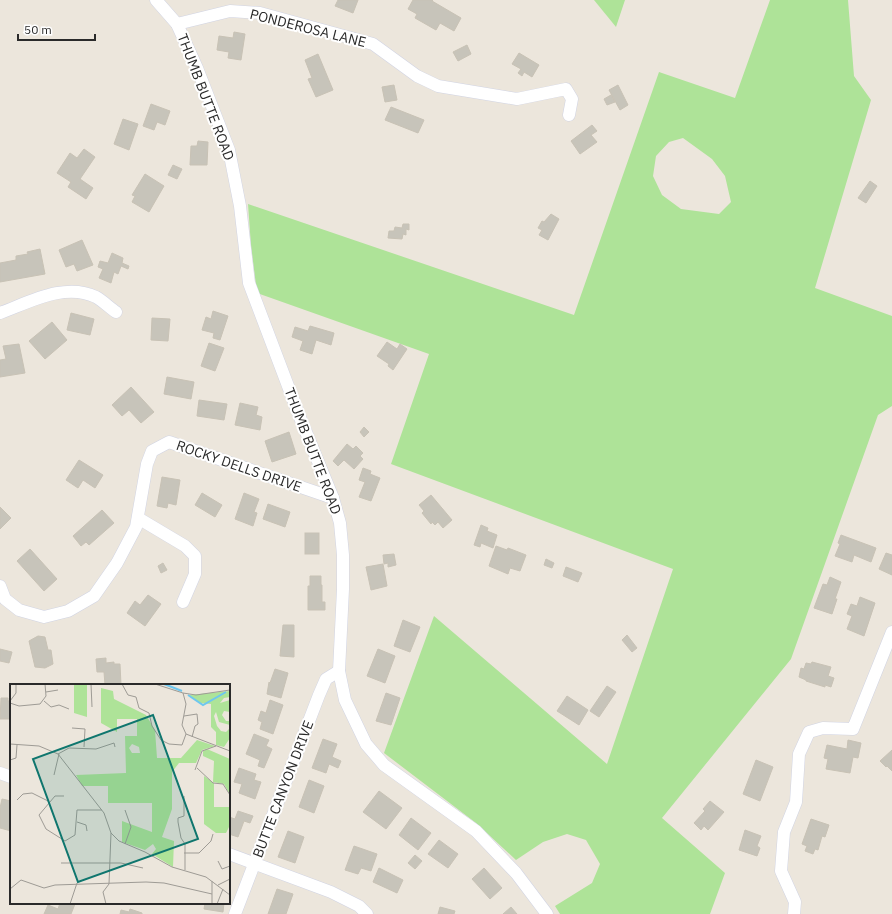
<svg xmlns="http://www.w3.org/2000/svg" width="892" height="914" viewBox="0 0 892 914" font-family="'IBM Plex Sans',sans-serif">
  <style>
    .green { fill: #aee398; fill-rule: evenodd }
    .building { fill: #c7c4ba; stroke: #c8c2b5 }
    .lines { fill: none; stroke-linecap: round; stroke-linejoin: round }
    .street-casing { stroke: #d1d4e3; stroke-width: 13 }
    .street { stroke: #fff; stroke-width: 12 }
    .labels { text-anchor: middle; stroke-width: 4; stroke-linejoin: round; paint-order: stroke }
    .street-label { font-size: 14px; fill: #2a2a2a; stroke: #fff }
    .inset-river { fill: none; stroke: #6ec7ef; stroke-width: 2 }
    .inset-road { fill: none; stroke: #9e9b95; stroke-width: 1 }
    .view { fill: #0f766e; fill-opacity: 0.15; stroke: #0f766e; stroke-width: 2 }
    .inset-edge { fill: none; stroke: #2a2a2a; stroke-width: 2 }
  </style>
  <rect width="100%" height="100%" fill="#ece6dc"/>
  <g class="green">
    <path d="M594,0h31l-9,27z"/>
    <path d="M770,0h78l6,76 17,24 -56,188 77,28v90l-14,9 -87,244 -129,159 63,55 -15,41h-150l-5,-8 37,-23 8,-19 -14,-24 -19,-6 -24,8 -27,18 -40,-37 -92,-70 50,-137 173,148 66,-195 -282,-105 38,-110 -172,-61 -6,-47 -3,-42 326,111 85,-243 76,26zM683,138l29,21 13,17 6,26 -12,12 -38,-5 -19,-14 -9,-19 3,-20 13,-14z"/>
  </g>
  <g class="building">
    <path d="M338,0h20l-5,13 -18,-7z"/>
    <path d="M413,0h20l-1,1 29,17 -7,13 -14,-8 -4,7 -21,-12 2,-4 -9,-5z"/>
    <path d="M234,32l11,2 -4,26 -13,-2 1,-6 -12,-2 2,-14 14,2z"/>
    <path d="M467,45l4,9 -13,7 -5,-9z"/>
    <path d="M519,53l20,12 -7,12 -8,-5 -2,4 -4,-3 3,-4 -9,-5z"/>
    <path d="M318,54l15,36 -17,7 -8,-18 4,-1 -7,-18z"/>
    <path d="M394,85l3,15 -12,2 -3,-15z"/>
    <path d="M618,85l10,20 -8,5 -11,-20z"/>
    <path d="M611,95l4,7 -8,3 -3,-6z"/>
    <path d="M151,104l19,7 -5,14 -8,-3 -3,8 -11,-4z"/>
    <path d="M391,107l33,13 -6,13 -33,-13z"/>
    <path d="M123,119l15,5 -9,26 -15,-6z"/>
    <path d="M592,125l5,6 -6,4 6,7 -17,12 -9,-13z"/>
    <path d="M198,141l10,1 -1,23h-17l1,-19h6z"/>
    <path d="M84,149l11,8 -15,22 13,9 -7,11 -18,-12 3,-5 -14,-9 13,-20 7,5z"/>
    <path d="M173,165l9,4 -5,10 -9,-4z"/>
    <path d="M145,174l19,12 -15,26 -17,-10 3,-6 -3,-1z"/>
    <path d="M870,181l7,5 -11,17 -8,-5z"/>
    <path d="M551,214l8,5 -11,21 -9,-5 3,-5 -4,-2 4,-7 2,1z"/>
    <path d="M403,224h6v6l-3,-1v6l-3,-1 -1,5 -14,-1 1,-7h5l1,-4 7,1z"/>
    <path d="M82,240l11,25 -16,6 -3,-7 -8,3 -7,-17z"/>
    <path d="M40,249l5,25 -45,8v-19l16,-3v-4l12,-2 -1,-2z"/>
    <path d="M112,253l11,5 -1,5 7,3 -1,3 -7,-3 -3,8 -4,-2 -3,11 -12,-5 4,-9 -5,-2 2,-6 8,2z"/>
    <path d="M213,311l15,5 -8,24 -7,-2 1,-5 -12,-3 4,-13 5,2z"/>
    <path d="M71,313l23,6 -4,16 -23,-5z"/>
    <path d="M152,318l18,1 -2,22 -17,-1z"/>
    <path d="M52,322l15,18 -22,19 -16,-18z"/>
    <path d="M310,326l24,7 -3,12 -15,-5 -4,14 -12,-4 3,-9 -11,-4 3,-10 13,4z"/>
    <path d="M387,342l10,7 3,-5 7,5 -14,21 -5,-4 1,-2 -12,-8z"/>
    <path d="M209,343l15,5 -9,23 -14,-5z"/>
    <path d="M19,344l6,29 -25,4v-17l6,-1 -3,-13z"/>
    <path d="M167,377l27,5 -3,17 -27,-5z"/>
    <path d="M131,387l23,25 -13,11 -12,-13 -7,6 -10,-11z"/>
    <path d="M199,400l28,4 -3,16 -27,-4z"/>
    <path d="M240,403l18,4 -2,8 6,2 -2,13 -25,-5z"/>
    <path d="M364,427l5,5 -5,5 -4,-5z"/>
    <path d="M289,432l7,22 -24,8 -7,-21z"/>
    <path d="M347,444l6,5 3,-3 7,7 -3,3 3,3 -9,10 -10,-9 -6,6 -5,-5z"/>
    <path d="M79,460l24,15 -8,13 -12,-8 -5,8 -12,-8z"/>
    <path d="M363,468l8,3 -1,3 10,4 -9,23 -12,-4 6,-15 -6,-2z"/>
    <path d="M162,477l18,3 -4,25 -8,-2 -1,5 -10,-2z"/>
    <path d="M202,493l20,12 -7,12 -20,-12z"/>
    <path d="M244,493l15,6 -5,13 3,1 -4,13 -18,-7z"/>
    <path d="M431,495l21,25 -9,8 -5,-6 -3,3 -3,-3 -1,2 -9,-11 2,-2 -5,-6z"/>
    <path d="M268,504l22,8 -5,15 -22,-8z"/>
    <path d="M0,507l11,11 -11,11z"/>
    <path d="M102,510l12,13 -25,22 -3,-3 -5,4 -8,-10z"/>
    <path d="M481,525l7,3 -1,3 10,4 -4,13 -12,-5 -1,4 -6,-2z"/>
    <rect x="305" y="533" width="14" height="21"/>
    <path d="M841,535l35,13 -5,14 -17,-7 -2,7 -17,-6 5,-12 -2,-1z"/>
    <path d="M496,546l11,4 1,-2 18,7 -6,16 -10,-3 -2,6 -19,-8z"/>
    <path d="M30,549l27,30 -13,12 -27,-30z"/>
    <path d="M886,553l6,2v20l-13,-6z"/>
    <path d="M394,554l2,11 -8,2v-4l-4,1 -1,-9z"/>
    <path d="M546,559l8,4 -2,5 -8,-3z"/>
    <path d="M163,563l4,7 -6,3 -3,-7z"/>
    <path d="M383,564l4,22 -16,4 -5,-23z"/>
    <path d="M566,567l16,6 -4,9 -15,-6z"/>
    <path d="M310,576h11v9h1v17h3v8h-17v-24h2z"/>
    <path d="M830,577l11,5 -6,17h2l-5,15 -18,-6 9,-24 4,1z"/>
    <path d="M148,595l13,9 -16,22 -18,-13 8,-12 5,4z"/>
    <path d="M860,597l15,6 -11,33 -17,-7 5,-13 -5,-2 4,-10 6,2z"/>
    <path d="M403,620l17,7 -10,25 -16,-6z"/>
    <path d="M283,625h11v32l-14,-1z"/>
    <path d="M627,635l10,13 -5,4 -10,-12z"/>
    <path d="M38,636l7,1 3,13h3l2,14 -8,4 -10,-1 -6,-26z"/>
    <path d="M0,649l12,3 -3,11 -9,-2z"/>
    <path d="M378,649l17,7 -10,27 -18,-7z"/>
    <path d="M106,658v5l8,-1v2h6l1,21h-16l-1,-13h-7l-1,-13z"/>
    <path d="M812,662l19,5 -3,9 6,2 -3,9 -6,-2v2l-19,-6v-1l-7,-3 2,-9 3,1 2,-6 5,1z"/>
    <path d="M275,669l13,4 -7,25 -14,-4 2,-12 1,1z"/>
    <path d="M607,686l9,6 -17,25 -9,-6z"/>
    <path d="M386,693l14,5 -9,27 -15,-4z"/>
    <path d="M567,696l21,14 -9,15 -22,-14z"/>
    <path d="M1,698h7v3h3v18h-11z"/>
    <path d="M270,700l13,5 -10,29 -13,-5 2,-7 -4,-2 3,-9 5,2z"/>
    <path d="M254,734l15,6 -3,6 6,3 -8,19 -6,-2 2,-6 -14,-6z"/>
    <path d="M323,739l14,5 -5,13 9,4 -3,7 -9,-4 -3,9 -14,-5z"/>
    <path d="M848,740l13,3 -3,15 -5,-1 -3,16 -24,-4 2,-10 -4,-1 3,-13 20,4z"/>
    <path d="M892,750v21l-5,-5 -1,1 -6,-6z"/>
    <path d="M756,760l17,7 -13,34 -17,-7z"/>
    <path d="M239,768l17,6 -2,6 7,2 -6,17 -16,-6 3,-9 -8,-2z"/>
    <path d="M309,780l15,6 -10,27 -15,-6z"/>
    <path d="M379,791l23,17 -16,21 -23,-17z"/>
    <path d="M2,799l9,2v30l-11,-3v-20z"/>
    <path d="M710,801l14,11 -16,18 -4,-4 -3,4 -7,-7 11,-12 -2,-2z"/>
    <path d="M238,811l15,5 -3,7 -6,-2 -6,16 -9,-3v-17l6,2z"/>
    <path d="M411,818l20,15 -13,17 -19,-15z"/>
    <path d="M811,819l18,6 -4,12 -3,-1 -4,14 -3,-1 -2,5 -8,-3 2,-5 -5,-2z"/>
    <path d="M745,830l16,6 -4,10 3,2 -3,8 -18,-6z"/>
    <path d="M288,831l16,6 -9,26 -17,-6z"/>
    <path d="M439,840l19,14 -10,14 -20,-14z"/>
    <path d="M354,846l23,8 -6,17 -10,-3 -3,6 -13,-4z"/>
    <path d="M415,855l7,6 -7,8 -7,-6z"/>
    <path d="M379,868l24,12 -6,13 -24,-11z"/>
    <path d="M484,868l18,20 -12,11 -18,-20z"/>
    <path d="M277,889l16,5 -7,20h-18z"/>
    <path d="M60,903l15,1 -4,10h-27l4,-9 10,4z"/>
    <path d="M205,903h19l-1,9 -19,-3z"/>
    <path d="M440,907l15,4 -1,3h-16z"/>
    <path d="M511,907l6,7h-14z"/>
    <path d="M130,909l12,4v1h-22l1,-4 8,2z"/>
  </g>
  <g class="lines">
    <g class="street-casing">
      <g id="street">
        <path d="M156,0l21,24 20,44 32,82 11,56 9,77 50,132 34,83 7,25 3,32v34l-4,82 6,29 21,44 18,21 92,66 40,42 31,41"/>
        <path d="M177,24l53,-13 30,2 113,31 44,32 21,10 79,13 49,-10 6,10 -3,16"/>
        <path d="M0,313c30,-11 65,-31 96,-16 7,4 14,11 20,15"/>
        <path d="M138,518l47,28 10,10v18l-12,28"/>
        <path d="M0,586l5,13 14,11 25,7 24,-6 26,-15 23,-33 19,-36 11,-63 5,-13 17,-9 164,56"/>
        <path d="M0,773l11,4"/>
        <path d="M229,854l102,38 28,14 8,8"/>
        <path d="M235,914l84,-219 7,-16 13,-8"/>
        <path d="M794,914l1,-12 -14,-31 3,-39 12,-30 3,-48 10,-22 14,-4 30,1 39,-97"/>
      </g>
    </g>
    <use href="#street" class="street"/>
  </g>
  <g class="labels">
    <g class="street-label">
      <text transform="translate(308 28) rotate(14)" y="5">PONDEROSA LANE</text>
      <text transform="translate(206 97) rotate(69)" y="5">THUMB BUTTE ROAD</text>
      <text transform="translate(313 451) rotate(69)" y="5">THUMB BUTTE ROAD</text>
      <text transform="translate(239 466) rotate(19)" y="5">ROCKY DELLS DRIVE</text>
      <text transform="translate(283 789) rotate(-69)" y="5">BUTTE CANYON DRIVE</text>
    </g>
  </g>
  <g transform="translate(10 684)">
    <rect width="220" height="220" fill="#ece6dc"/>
    <path d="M64,0h13v33l-13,-4zM91,4l12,3 1,8 32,16 9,15 2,28h24l16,-18 18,6 -13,4 -6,13h-17l-7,9v37l-10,28 12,4 -1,26 -21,-13 4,-5 -3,-5 -8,6 -23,-8v-21l30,11v-29h-44v-17h-26l-6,-11 50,-2 -1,-37h12v-17h-20v13l-16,-9zM122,60l7,3 1,6h-8l-3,-5zM220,7v6l-6,1 -4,5 10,-3v12l-6,-1 -2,4 4,6h4v4l-11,-3 -3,-10 -2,4 3,10 4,5 5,1 4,-4v10l-6,9 -8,-2v-13l-5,-5v-23l-11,-1 -11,-8zM197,65l23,10v36l-6,-11 -11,-2 1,-21 -11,-5v-5zM194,92l10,7v24h15v20l-3,6h-10l-12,-9z" fill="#aee398" fill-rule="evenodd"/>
    <path class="inset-river" d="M154,0l18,7M178,11l15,10 23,-13"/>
    <path class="inset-road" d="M81,0l1,23M112,0l6,11 8,2 3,11 10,5 3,13 9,14 8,4 13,1 4,-11M145,0l28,9 3,11 -4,21 4,9 44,17M36,8l12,-2M173,9l13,2 34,-5M0,17l6,-8v-8M34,17l7,6 8,-2 10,4M0,19l9,3 21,-2 6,-8 -1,-12M174,32l13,-2 1,10 -3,2 -3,11M62,44l13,1 -1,18M0,60l29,2 19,8 46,59 7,20 8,8 26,11 27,15 34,10 24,18M48,70l11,-6 27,1 18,-6 1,4M0,76l6,-2 1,-13M187,84l16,15 10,1 7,11M185,86l7,-19 14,-5M44,91l5,-21M174,112v20l-6,2v4l3,16 4,6v26M7,116l6,-6 9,-1 16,8M29,131l7,14 19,12 10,-6 2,-25h25M29,131l16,-19h9M67,138l9,3 1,6M115,160l6,-17 -6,-17M174,169h15l12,-12 2,-7M208,177l4,8 8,-3M51,179h60l22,5M208,201l12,-6M0,205l11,-9 23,8 11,-3 91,-3 18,1 48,11M60,220l7,-21M96,220l-3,-12 6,-8 2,-51M138,220h30M202,220v-23M207,220l6,-15"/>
    <path class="view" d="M143,31l45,124 -120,43 -45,-123z"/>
    <rect width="220" height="220" class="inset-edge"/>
  </g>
  <path d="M18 34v6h77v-6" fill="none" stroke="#2a2a2a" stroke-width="2"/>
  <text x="24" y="34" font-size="12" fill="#2a2a2a" stroke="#ffffff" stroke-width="3" paint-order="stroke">50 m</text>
</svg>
